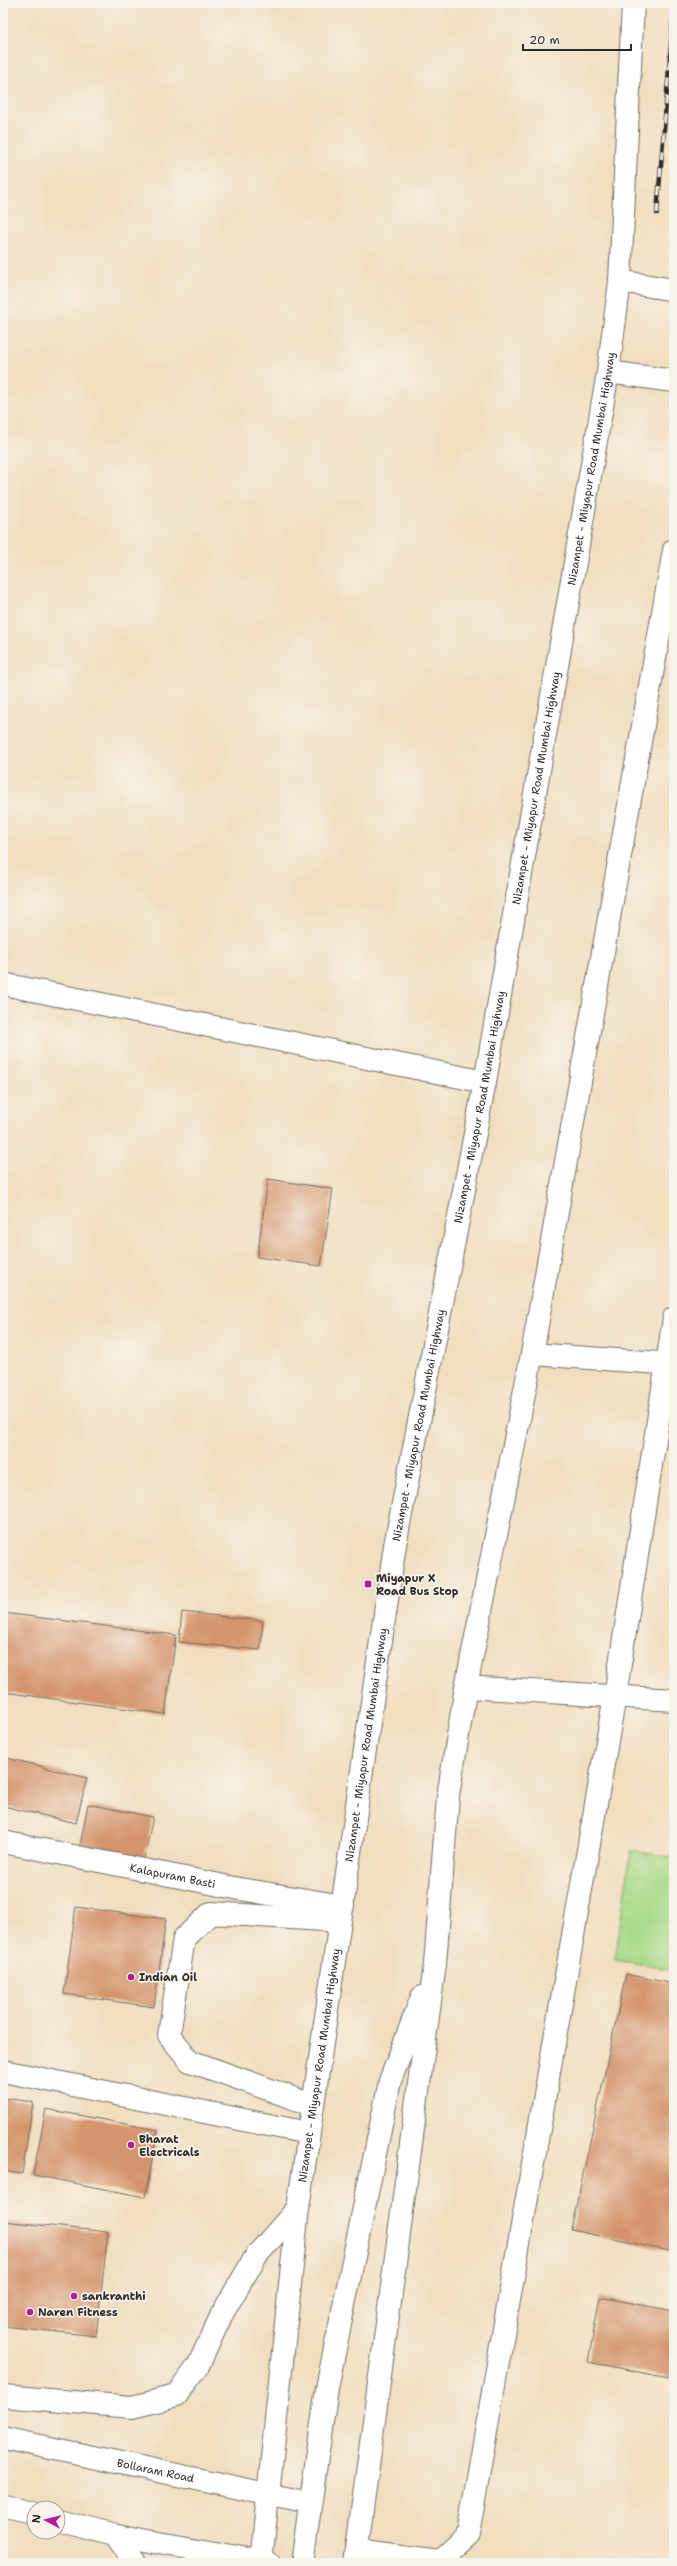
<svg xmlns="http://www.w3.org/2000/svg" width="677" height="2566" viewBox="0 0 677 2566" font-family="'Shantell Sans',sans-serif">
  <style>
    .green { fill: #a9da88; stroke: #6a825a }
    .building { fill: #d4946c }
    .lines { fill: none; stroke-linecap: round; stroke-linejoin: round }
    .minor-casing { stroke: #706a5f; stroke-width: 24 }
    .major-casing { stroke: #706a5f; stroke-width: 24 }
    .highway-casing { stroke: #706a5f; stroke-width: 24 }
    .minor { stroke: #fff; stroke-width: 22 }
    .major { stroke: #fff; stroke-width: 22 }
    .highway { stroke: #fff; stroke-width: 22 }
    .rail-casing { stroke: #2b2b2b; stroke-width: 4.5 }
    .rail { stroke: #f7f3e8; stroke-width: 3; stroke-dasharray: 9; stroke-linecap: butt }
    .poi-dot { fill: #b5179e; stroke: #f7f3e8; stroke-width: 1.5 }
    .labels { text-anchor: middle; stroke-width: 3.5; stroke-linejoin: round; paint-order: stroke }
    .street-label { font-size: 11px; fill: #2b2b2b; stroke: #f7f3e8 }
    .poi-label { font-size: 11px; font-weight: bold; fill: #2b2b2b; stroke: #f7f3e8; text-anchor: start }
  </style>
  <rect width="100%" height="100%" fill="#f7f3e8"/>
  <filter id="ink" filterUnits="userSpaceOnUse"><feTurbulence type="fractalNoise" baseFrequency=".025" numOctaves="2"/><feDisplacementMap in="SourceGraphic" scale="8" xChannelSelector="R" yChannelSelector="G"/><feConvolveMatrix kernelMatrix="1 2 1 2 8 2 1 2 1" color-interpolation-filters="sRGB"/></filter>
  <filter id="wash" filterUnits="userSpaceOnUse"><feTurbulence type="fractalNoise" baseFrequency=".012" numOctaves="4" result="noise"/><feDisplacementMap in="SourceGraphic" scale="16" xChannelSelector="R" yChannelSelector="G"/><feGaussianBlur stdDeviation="0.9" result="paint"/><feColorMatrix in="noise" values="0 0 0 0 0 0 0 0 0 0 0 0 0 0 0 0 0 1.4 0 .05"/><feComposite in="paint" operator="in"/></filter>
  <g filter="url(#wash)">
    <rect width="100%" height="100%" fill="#f1debf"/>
    <path class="green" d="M631,1851l43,6v112l-59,-9z"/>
    <g id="blocks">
      <g class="building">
        <path d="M268,1179l65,10 -12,77 -64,-9z"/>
        <path d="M182,1612l81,9 -3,29 -81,-8z"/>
        <path d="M3,1613l173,22 -11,79 -162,-22z"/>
        <path d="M3,1757l84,21 -11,45 -73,-17z"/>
        <path d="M88,1804l65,13 -9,42 -64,-13z"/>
        <path d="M76,1907l90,12 -12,88 -90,-13z"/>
        <path d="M626,1974l48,10v268l-103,-22z"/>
        <path d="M3,2098l30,4 -11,72 -19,-3z"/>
        <path d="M46,2109l112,21 -13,67 -112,-22z"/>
        <path d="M3,2221l105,11 -12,104 -93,-10z"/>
        <path d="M600,2297l74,14v68l-86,-17z"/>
      </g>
    </g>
  </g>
  <g filter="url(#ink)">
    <use href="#blocks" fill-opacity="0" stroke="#706a5f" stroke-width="1"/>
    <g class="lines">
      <g class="minor-casing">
        <g id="minor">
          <path d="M3,984l482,98"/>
          <path d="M532,1354l142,10"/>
          <path d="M466,1687l208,13"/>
          <path id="s1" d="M3,1842l237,47 103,17"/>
          <path d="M3,2071l305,62"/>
          <path d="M312,2105l-122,-44 -21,-26 15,-97 27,-25 129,8"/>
          <path d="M357,2550l82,11 29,-27 147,-838 59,-378"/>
        </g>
      </g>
      <g class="major-casing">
        <g id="major">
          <path id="s2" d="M3,2438l306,65"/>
          <path d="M3,2506l31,8"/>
          <path d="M58,2520l58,15 153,28"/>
        </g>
      </g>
      <g class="highway-casing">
        <g id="highway">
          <path d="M620,281l54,9"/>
          <path d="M608,372l66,9"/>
          <path d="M3,2396l129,11 44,-11 22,-30 24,-52 34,-58 42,-48"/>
          <path d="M116,2535l19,28"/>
          <path id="s3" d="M261,2563l37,-355 97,-663 90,-463 123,-710 12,-91 13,-278"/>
          <path d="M302,2563l25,-175 63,-307 32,-84"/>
          <path d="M355,2563l80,-599 13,-168 18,-109 66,-333 142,-804"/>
        </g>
      </g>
      <use href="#minor" class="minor"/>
      <use href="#major" class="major"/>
      <use href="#highway" class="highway"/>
      <g class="rail-casing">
        <path id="rail" d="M657,213l17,-205"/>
      </g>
      <use href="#rail" class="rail"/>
    </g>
  </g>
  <g class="poi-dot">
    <rect x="364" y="1580" width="8" height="8" rx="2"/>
    <circle cx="131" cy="1977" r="4"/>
    <circle cx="131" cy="2145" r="4"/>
    <circle cx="74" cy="2296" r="4"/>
    <circle cx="30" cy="2312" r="4"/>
  </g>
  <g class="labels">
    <g class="street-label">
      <text dy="4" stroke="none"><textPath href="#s3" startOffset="2121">Nizampet - Miyapur Road Mumbai Highway</textPath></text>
      <text dy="4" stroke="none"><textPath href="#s3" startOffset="1797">Nizampet - Miyapur Road Mumbai Highway</textPath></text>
      <text dy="4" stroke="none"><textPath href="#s3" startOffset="1473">Nizampet - Miyapur Road Mumbai Highway</textPath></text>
      <text dy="4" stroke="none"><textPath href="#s3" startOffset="1149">Nizampet - Miyapur Road Mumbai Highway</textPath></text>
      <text dy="4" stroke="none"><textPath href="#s3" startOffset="825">Nizampet - Miyapur Road Mumbai Highway</textPath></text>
      <text dy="4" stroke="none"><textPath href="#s1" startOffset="173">Kalapuram Basti</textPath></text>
      <text dy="4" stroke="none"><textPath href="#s3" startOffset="501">Nizampet - Miyapur Road Mumbai Highway</textPath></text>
      <text dy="4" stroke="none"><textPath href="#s2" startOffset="156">Bollaram Road</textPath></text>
    </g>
    <g class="poi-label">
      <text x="376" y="1582">Miyapur X<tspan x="376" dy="13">Road Bus Stop</tspan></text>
      <text x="139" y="1981">Indian Oil</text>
      <text x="139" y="2143">Bharat<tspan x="139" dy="13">Electricals</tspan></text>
      <text x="82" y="2300">sankranthi</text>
      <text x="38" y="2316">Naren Fitness</text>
    </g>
  </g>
  <rect width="677" height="2566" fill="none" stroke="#f7f3e8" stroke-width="16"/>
  <g transform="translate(46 2520) rotate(277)"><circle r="19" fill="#f7f3e8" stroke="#a5a39c"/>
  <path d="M0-3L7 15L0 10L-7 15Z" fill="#b5179e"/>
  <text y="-6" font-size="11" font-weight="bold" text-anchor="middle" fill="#2b2b2b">N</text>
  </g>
  <path d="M523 44v6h108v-6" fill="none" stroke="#2b2b2b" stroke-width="2"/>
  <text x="529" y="44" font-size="12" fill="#2b2b2b" stroke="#f7f3e8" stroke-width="3" paint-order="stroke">20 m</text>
</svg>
